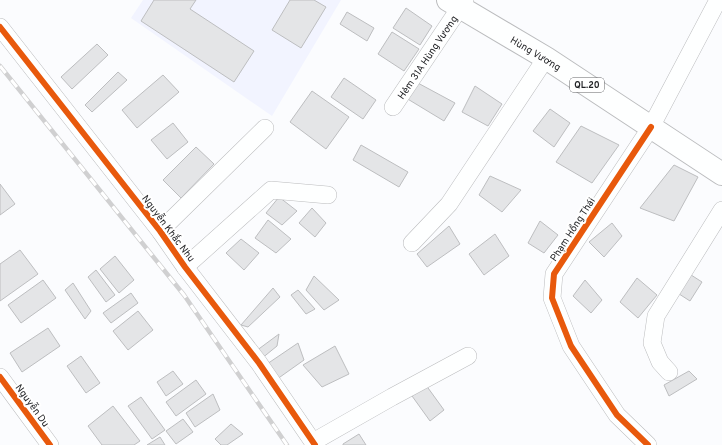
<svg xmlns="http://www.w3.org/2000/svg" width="722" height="445" viewBox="0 0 722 445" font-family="Overpass,sans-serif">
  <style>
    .built { fill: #f2f4ff }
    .building { fill: #e4e5e7; stroke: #bdbec0 }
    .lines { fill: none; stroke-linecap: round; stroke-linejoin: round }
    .minor-casing { stroke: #bbbcbe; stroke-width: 18 }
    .highway-casing { stroke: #bbbcbe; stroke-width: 24 }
    .minor { stroke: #feffff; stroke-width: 17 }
    .highway { stroke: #feffff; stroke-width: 22 }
    .rail-casing { stroke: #d0d0d1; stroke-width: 4.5 }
    .rail { stroke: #fff; stroke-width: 3; stroke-dasharray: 9; stroke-linecap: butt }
    .cycleway-casing { stroke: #fff; stroke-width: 8 }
    .cycleway { stroke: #e8590c; stroke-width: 6 }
    .labels { text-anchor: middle; stroke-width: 4; stroke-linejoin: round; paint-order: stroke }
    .shield { fill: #fff; stroke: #626365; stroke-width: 1 }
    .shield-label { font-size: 9px; font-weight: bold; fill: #1f2023 }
    .street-label { font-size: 10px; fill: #1f2023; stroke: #fff }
  </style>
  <rect width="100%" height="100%" fill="#fbfcfe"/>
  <path class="built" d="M143,0h198l-69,116 -141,-98z"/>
  <g class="building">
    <path d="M154,0h42l-6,9 64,42 -20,31 -93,-61z"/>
    <path d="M290,0h24l12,7 -25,41 -29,-18z"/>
    <path d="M406,8l26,18 -12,19 -27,-17z"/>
    <path d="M347,12l27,16 -7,13 -27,-17z"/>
    <path d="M392,32l27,17 -15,22 -26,-17z"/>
    <path d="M97,44l11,11 -36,34 -11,-12z"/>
    <path d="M118,72l9,8 -35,32 -7,-7z"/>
    <path d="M163,75l16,17 -42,36 -15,-18z"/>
    <path d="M344,78l32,22 -13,19 -32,-22z"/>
    <path d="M416,82l39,21 -11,18 -38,-23z"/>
    <path d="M475,86l27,18 -14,22 -26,-14z"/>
    <path d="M312,91l37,26 -23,32 -36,-27z"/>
    <path d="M550,109l20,14 -16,24 -21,-16z"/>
    <path d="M173,123l15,19 -21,17 -16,-19z"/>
    <path d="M581,126l38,19 -27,38 -36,-21z"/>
    <path d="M361,145l47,27 -9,15 -46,-27z"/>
    <path d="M196,147l18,17 -33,34 -18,-18z"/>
    <path d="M674,165l24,12 -24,44 -34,-13z"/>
    <path d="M490,176l31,14 -19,22 -23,-17z"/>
    <path d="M0,184l15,20 -15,11z"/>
    <path d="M279,197l18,14 -15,14 -16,-12z"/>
    <path d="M312,208l14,15 -11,14 -16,-14z"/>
    <path d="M268,220l23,19 -15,14 -21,-15z"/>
    <path d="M540,221l18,14 -14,18 -16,-10z"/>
    <path d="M612,223l10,13 -18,21 -15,-15z"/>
    <path d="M449,226l11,18 -33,23 -10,-13z"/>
    <path d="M495,234l14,22 -25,19 -15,-21z"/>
    <path d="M241,239l18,14 -15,17 -18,-17z"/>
    <path d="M20,250l18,24 -38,27v-37z"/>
    <path d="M115,256l19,24 -15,13 -19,-24z"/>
    <path d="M96,270l19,25 -9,7 -18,-25z"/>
    <path d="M688,273l14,9 -12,19 -14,-9z"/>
    <path d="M314,276l25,24 -15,10 -18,-20z"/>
    <path d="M637,278l20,17 -19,23 -18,-16z"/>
    <path d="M43,280l13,18 -35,25 -13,-18z"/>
    <path d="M585,280l17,20 -11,13 -18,-17z"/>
    <path d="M73,283l18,28 -6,8 -20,-29z"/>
    <path d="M273,288l7,9 -32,30 -7,-2z"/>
    <path d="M298,290l17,19 -9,5 -15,-19z"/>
    <path d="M131,293l7,10 -27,20 -8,-10z"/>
    <path d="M138,311l15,19 -25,20 -15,-19z"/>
    <path d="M48,328l12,18 -38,26 -12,-19z"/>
    <path d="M279,334l-2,12 -16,13 -5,-8z"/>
    <path d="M298,343l6,17 -31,22 -6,-18z"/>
    <path d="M335,346l14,28 -27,13 -19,-22z"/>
    <path d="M81,356l19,27 -14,10 -19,-27z"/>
    <path d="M173,371l10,13 -17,12 -9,-14z"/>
    <path d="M689,371l8,8 -28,17 -5,-11z"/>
    <path d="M196,380l10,14 -30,22 -10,-14z"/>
    <path d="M423,381l21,29 -14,11 -23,-32z"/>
    <path d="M213,394l7,16 -25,17 -9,-14z"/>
    <path d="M141,397l24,33 -13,9 -24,-33z"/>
    <path d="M113,406l27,35 -6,4h-32l-14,-19z"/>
    <path d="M183,419l10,13 -17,12 -10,-13z"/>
    <path d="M231,424l12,10 -16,11h-6l-6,-6z"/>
    <path d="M359,434l7,11h-23v-1z"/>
    <path d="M160,437l5,8h-18z"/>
  </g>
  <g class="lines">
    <g class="minor-casing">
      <g id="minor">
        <path d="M0,27l160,204 25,36 74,96 56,82"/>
        <path d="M393,107l72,-107"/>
        <path d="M160,231l105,-103"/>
        <path d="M412,243l37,-39 97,-146"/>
        <path d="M185,267l86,-77 57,5"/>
        <path d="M669,372l-9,-10 -8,-19 4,-27 66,-106"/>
        <path d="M0,377l50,68"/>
        <path d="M313,442l79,-45 76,-41"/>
        <path d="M648,445l-31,-30 -46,-69 -19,-48 2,-24 97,-147 67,-127"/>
      </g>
    </g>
    <g class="highway-casing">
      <path id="highway" d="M448,0l98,58 176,116"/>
    </g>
    <use href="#minor" class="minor"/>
    <use href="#highway" class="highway"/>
    <g class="rail-casing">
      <path id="rail" d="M0,66l184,229 103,150"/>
    </g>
    <use href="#rail" class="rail"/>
    <g class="cycleway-casing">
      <g id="cycleway">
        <path d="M0,27l160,204 25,36 74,96 56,82"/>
        <path d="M0,377l50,68"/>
        <path d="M648,445l-31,-30 -46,-69 -19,-48 2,-24 97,-147"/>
      </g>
    </g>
    <use href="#cycleway" class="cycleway"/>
  </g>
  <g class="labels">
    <rect class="shield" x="570" y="78" width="34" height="14" rx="3"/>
    <g class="shield-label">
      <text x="587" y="88">QL.20</text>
    </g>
    <g class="street-label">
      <text transform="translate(536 53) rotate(31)" y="4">Hùng Vương</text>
      <text transform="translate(427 57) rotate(-56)" y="4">Hẻm 31A Hùng Vương</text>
      <text transform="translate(169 228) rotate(53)" y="4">Nguyễn Khắc Nhu</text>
      <text transform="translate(572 229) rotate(-57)" y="4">Phạm Hồng Thái</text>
      <text transform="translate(33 405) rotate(54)" y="4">Nguyễn Du</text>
    </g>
  </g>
</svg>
